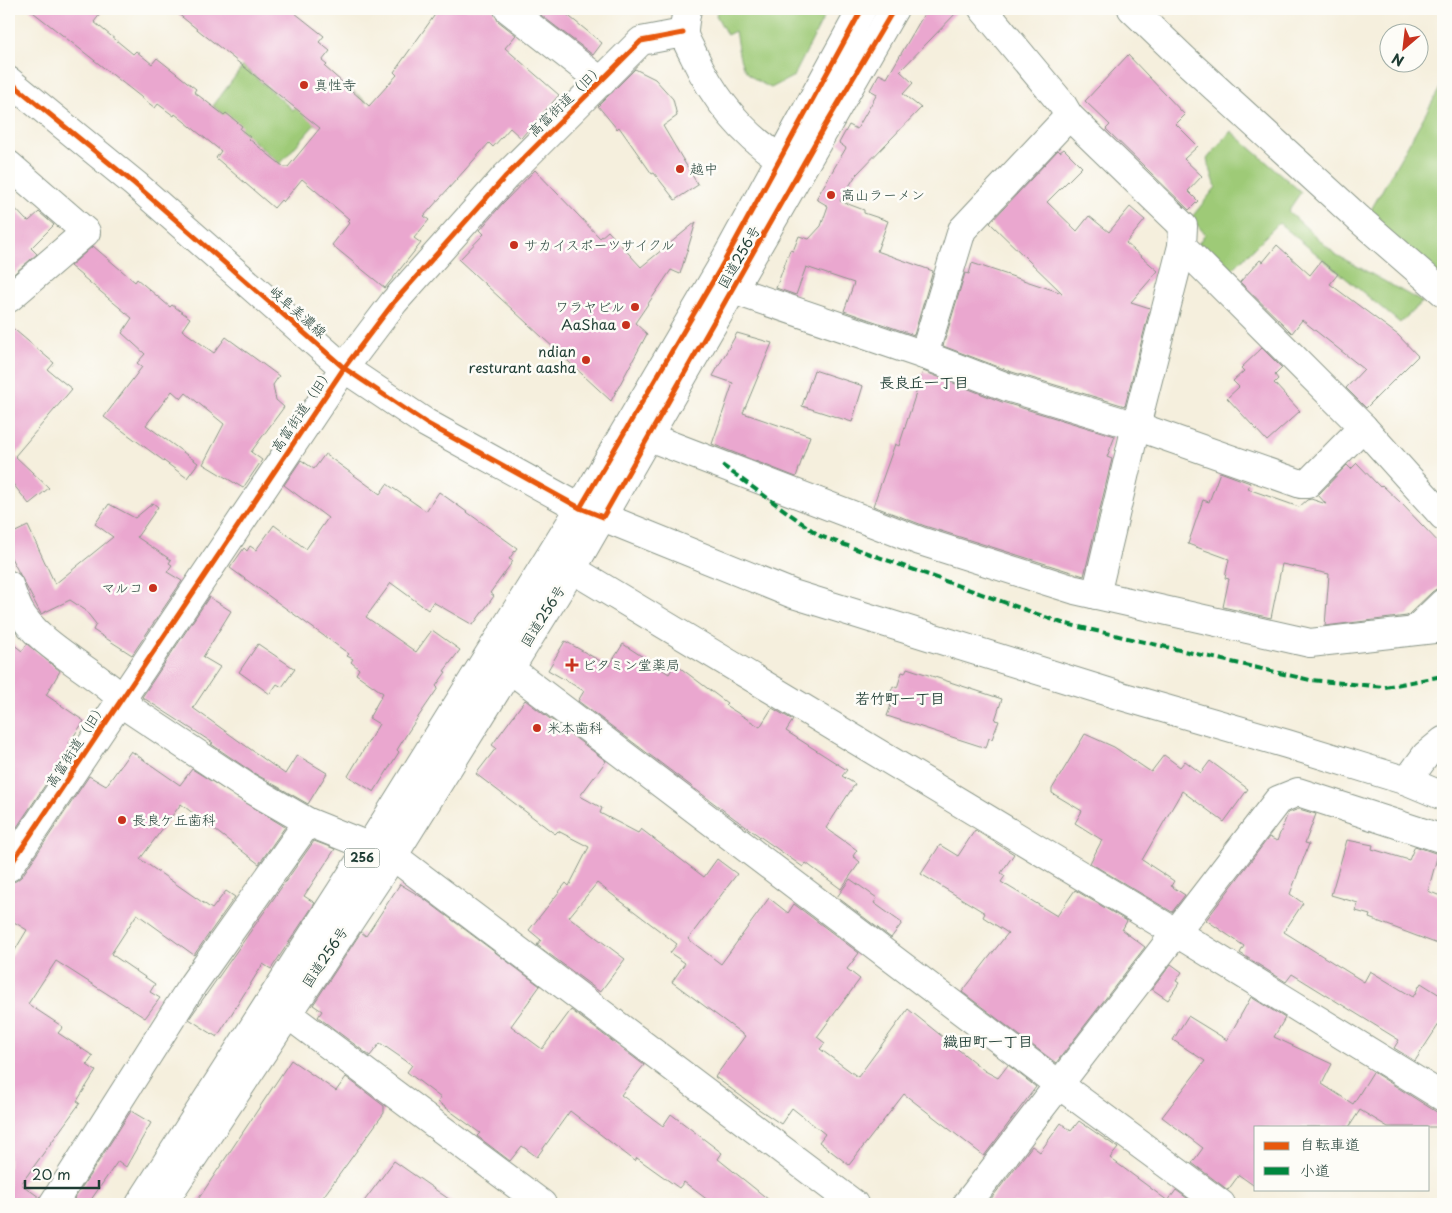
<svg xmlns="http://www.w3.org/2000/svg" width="1452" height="1213" viewBox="0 0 1452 1213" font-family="'Playpen Sans','Klee One',sans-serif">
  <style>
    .green { fill: #9eca77; stroke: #5e8456 }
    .building { fill: #eaa7cf }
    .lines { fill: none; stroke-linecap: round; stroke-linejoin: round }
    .minor-casing { stroke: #8a9688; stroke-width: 30 }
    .major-casing { stroke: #8a9688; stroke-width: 30 }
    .highway-casing { stroke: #8a9688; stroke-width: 30 }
    .minor { stroke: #fff; stroke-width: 28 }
    .major { stroke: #fff; stroke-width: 28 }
    .highway { stroke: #fff; stroke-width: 28 }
    .quiet { stroke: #00873e; stroke-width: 4; stroke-dasharray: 8 4; stroke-linecap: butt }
    .cycleway-casing { stroke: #fdfcf7; stroke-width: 8 }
    .cycleway { stroke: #e8590c; stroke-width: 5 }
    .poi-dot { fill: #c8321e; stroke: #fdfcf7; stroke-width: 2 }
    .labels { text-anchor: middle; stroke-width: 5; stroke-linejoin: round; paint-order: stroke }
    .shield { fill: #fdfcf7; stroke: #62766e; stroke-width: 1 }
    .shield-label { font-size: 12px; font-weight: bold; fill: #1f3d34 }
    .poi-label { font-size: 14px; fill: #1f3d34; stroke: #fdfcf7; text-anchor: start }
    .street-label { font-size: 14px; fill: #1f3d34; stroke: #fdfcf7 }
    .neighbourhood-label { font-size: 15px; font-weight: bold; fill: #1f3d34; stroke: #fdfcf7 }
  </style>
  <rect width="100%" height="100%" fill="#fdfcf7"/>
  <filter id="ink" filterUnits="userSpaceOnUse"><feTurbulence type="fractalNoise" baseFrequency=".02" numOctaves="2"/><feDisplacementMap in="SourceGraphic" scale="10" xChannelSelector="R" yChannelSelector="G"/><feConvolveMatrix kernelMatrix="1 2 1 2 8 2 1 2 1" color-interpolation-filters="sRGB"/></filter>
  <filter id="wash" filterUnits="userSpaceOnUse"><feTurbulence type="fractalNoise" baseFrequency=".0096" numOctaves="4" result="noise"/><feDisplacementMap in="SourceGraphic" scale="20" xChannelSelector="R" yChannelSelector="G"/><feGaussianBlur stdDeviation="1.12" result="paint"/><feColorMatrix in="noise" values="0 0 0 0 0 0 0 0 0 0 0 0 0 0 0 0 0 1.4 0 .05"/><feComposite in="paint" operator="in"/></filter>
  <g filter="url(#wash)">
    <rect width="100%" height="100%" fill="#f5efdd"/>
    <g class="green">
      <path d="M719,9h109l-34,67 -23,12c-33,-16 -30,-24 -36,-57l-8,4 -11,-20z"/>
      <path d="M243,66l50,44 34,-39 39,30 -30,38 -21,-15 -35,40 -67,-58z"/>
      <path d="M1443,83v196l-75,-64z"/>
      <path d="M1231,131l70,61 -13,19 47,43 87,48 -22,21 -121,-100 -53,53 -30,-29 9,-13 -14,-16 25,-31 -9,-28z"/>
    </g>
    <g id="blocks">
      <g class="building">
        <path d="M29,9h75l-10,13 39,32 3,-3 16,13 5,-6 39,31 -2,3 30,23 2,-2 16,13 -2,3 10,8 -1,2 35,28h4l32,-39 -148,-119h118l34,27 -5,6 11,9 -8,10 5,4 -2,2 44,39 28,-31 -3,-3 45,-63h54l5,12 18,14 -11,13 54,47 -38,43 -11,-10 -17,19 -4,-4 -65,73 5,4 -15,18 7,5 -36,45 -53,-43 17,-22 -2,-2 2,-2 -47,-40 -19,23 -2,-2 -7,8 -58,-50 5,-7 -46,-37 -1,2 -16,-12 -3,4z"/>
        <path d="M533,9h27l42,34 -9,12z"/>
        <path d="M927,9h33l-60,62 13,12 -10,11 18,14 -65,67 -16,26 24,9v3l24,8 -11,30 56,20 -19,64 -70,-24 10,-28 -48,-16 -10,28 -20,-7 14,-38 3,1 6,-15 10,3 12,-13 7,-20 -12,-7 30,-51 -7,-5 10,-18 8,4 20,-35 -7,-4 9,-16 8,4z"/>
        <path d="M1128,55l57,60 -9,9 22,22 -14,13 18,17 -14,15 10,10 -9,9 -83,-81 4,-4 -25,-24z"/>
        <path d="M635,69l20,10 18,20 4,17 -14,10 35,59 -23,15 -21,-27 -2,1 -33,-47 -2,2 -19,-23z"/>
        <path d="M1064,149l18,18 -35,35 30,29 12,-15 20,16 21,-25 15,13 -19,23 32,28 -27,31 19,6 -25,98 -113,-34 -69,-26 22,-73 4,1 3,-11 90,30 -72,-70 68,-73 2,2z"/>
        <path d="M535,170l65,68 8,-7 33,36 55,-45 -16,52 -9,-4 -36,53 12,11 -36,67 -152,-141 25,-26 -4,-4 22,-26z"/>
        <path d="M9,202l17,18 3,1 10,-9 15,13 -23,23 6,6 -28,24z"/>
        <path d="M1277,245l33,30 11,-14 17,13 -8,10 68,51 20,21 -52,52 -20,-20 18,-19 -62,-49 -10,13 -52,-51 20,-22 3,2z"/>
        <path d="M93,246l42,36 2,-3 33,28 2,-2 18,13 -8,12 32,23 12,-16 53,39 -6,9 3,15 8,7 -33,45 11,8 -19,28 -40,-24 21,-40 -38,-31 -5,6 -9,-8 -26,34 52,38 -11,15 -83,-61 38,-50 -5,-4 8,-9 -23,-21 10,-15 -62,-52z"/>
        <path d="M9,325l45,38 -6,7 24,19 -57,67 34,32 -20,16 -20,-25z"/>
        <path d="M737,333l35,10 -29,70 67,23 -14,41 -84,-33 21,-61 -20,-7z"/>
        <path d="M1262,348l20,20 -7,7 3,4 -4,4 26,28 -33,30 -40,-43 12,-11 -6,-6 11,-10 -3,-3z"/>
        <path d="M814,370l49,16 -11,36 -50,-16z"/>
        <path d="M923,371l79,31 113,34 -8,21 5,2 -28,117 -159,-50 -52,-20 22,-62 4,2z"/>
        <path d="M325,454l55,40 7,-10 39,27 13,-19 78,56 -8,11 4,2 -23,32 4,3 -21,29 -40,-23 -5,8 -37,-27 -25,34 50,35 16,-22 28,20 -16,21 2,1 -10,14 2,2 -30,44 -11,18 2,2 -25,40 -26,-16 31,-52 -10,-6 14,-25 -27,-19 3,-5 -8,-7 2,-3 -6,-3 2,-2 -119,-86 14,-20 3,3 3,-5 6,4 18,-25 32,24 22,-31 -44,-33 17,-25 13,9z"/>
        <path d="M1357,463l23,24 2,-2 19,18 42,44v37l-11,8 -25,24 -82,10 4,-52 -47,-10 -11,54 -48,-11 6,-28 -4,-1 4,-19 -41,-15 15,-44 6,2 11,-30 30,11 -2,6 51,18 8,-7 4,-1 15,5 -8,-9 29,-30 4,4z"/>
        <path d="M153,503l5,4 -21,30 34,23 -2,3 3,2 -5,7 15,9 -50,74 -39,-25 3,-6 -11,-14 -15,-10 -29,14 -32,-60v-19l19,-9 27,58 58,-47 -18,-13 14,-20 26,14z"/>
        <path d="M209,597l22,14 -28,46 17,10 -27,41 92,66 12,-19 30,18 -19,31 -56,-32 -41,-28 2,-1 -71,-46z"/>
        <path d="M9,641l13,10 5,-7 33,27 -14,24 38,26 -15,22 3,2 -8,12 -55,82z"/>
        <path d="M565,641l44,25 14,-22 46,30 6,-10 52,39 -2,2 35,22 12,-19 21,12 -7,11 61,39 -5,6 13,8 -29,44 31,22 -4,6 7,6 -19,27 -35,-26 -3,4 -68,-48 -157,-118 6,-10 -36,-21z"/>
        <path d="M258,644l37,25 -13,18 -5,-3 -7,10 -31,-22z"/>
        <path d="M907,668l95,31 -7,21 4,1 -7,18 -3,-1 -3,10 -99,-32 4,-11 -4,-1 6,-18 4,2 5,-16 3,1z"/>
        <path d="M525,700l81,61 -26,35 22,12 -2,5 38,20 3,-4 63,48 13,-18 20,15 -49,65 33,25 48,-66 19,15 6,-9 65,49 -12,16 13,10 -43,58 8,6 -5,6 38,28 50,-68 77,62 13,7 10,-13 28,22 -52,69 -80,-62 -55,71 -30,-23 6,-8 -33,-26 -11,16 -24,-16 -42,-31 30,-41 -73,-54 13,-19 -15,-10 7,-9 -80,-61 -28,34 56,42 -25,33 -63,-47 4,-5 -12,-10 37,-47 3,3 20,-39 -31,-16 -3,3 -79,-60 20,-26 -4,-3z"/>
        <path d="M1085,734l29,13 37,25 13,-17 16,12 5,-6 16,12 9,-12 38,28 -24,33 -42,-31 -40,69 32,21 -3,5 14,9 -13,17 -82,-49 12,-23 -27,-17 7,-12 -30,-18v-4z"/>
        <path d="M131,751l49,34 12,-16 93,58 -26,37 -78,-60 -41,55 72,50 14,-18 9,6 -41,58 -57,-41 -26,40 44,30 -5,8 10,6 -15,20 -89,-57 -28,43 35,23 -5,6 35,23 -6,9 9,6 -19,30 3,2 -59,81 18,13 -1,7h-29v-244l18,-30 -18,-11v-37l7,-1 6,-5 67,-100 17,10z"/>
        <path d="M1299,809l17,5 -11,29 4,1 -19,50 13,9 -19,29 80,50 6,-11 43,26 8,-14 22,14v21l-28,43 -21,-13 5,-8 -107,-66 -6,8 -46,-29 4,-7 -38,-26 63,-83 8,4 11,-28z"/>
        <path d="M975,830l39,24 -13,19 4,3 -4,6 56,34 18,-26 52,31 -5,9 23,17 -89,116 -94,-71 46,-59 -25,-16 2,-4 -64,-39 19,-29 18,11z"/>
        <path d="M1347,840l26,5 -1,4 37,11 6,-14 23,8 -10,37 15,6v49l-74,-28 1,-3 -14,-4 2,-8 -27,-8z"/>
        <path d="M314,841l21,8 -31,47 11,7 -44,66 -8,-5 -46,73 -28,-18z"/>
        <path d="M850,879l27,19 -3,5 28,20 -11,15 -54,-41z"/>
        <path d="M400,884l23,14 117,88 -29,40 31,23 29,-39 73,55 -23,30 42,31 8,-12 51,39 -4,6 56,45h-61l-29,-22 -5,6 -42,-30 -2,3 -65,-50 -33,46 -15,-11 -12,15 -33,-25 3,-3 -42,-31 3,-4 -34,-26 5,-7 -32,-22 -10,13 -52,-39 4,-6 -9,-6 48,-73 5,4z"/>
        <path d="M1171,964l11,8 -6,9 3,2 -11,17 -16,-11z"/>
        <path d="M1251,997l34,21 -11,19 58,27 -10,20 31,20 20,-32 70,44v11h-55l-28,-17 -11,17h-93v60l-17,-12 -11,15 -36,-27 11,-15 -41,-31 43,-56 -32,-21 15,-24 39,24z"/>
        <path d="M291,1060l45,31 10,-14 38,29v7l-66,91h-123z"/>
        <path d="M131,1111l20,12 -25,44 -8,-6 -30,43h-17z"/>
        <path d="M1079,1121l39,27 -8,10 58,43 8,-11 19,14h-208l45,-58 8,6 21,-29 10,8z"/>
        <path d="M394,1161l62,43h-94z"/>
      </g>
    </g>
  </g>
  <g filter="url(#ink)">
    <use href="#blocks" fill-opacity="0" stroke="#8a9688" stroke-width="1"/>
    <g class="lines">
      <g class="minor-casing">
        <g id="minor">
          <path d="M508,9l94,73"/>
          <path d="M687,9c-1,7 -3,15 -3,23 0,7 7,17 10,24 23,49 58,89 105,114"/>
          <path d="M983,9l79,95 7,12 114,110 -1,20 181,181 80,89"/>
          <path d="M1132,9l52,50 175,160 84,73"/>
          <path d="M9,165l77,67 -77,66"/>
          <path d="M733,290l191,65 83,32 129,39 165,58h6l56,-57"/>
          <path d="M924,355l38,-125 107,-114"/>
          <path d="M649,437l271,104 155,49 235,53 133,-15"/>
          <path d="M603,517l190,77 328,102 166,48 120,37 36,15"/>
          <path d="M572,569l603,363 268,165"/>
          <path d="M9,585c3,8 6,17 10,25 20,38 85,64 114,101l111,74 64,37 85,34 461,348"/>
          <path d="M1096,595l40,-169 46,-180"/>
          <path d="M1414,631l29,-28"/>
          <path d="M510,669l548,415 163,120"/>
          <path d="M1407,781l19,-26 17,-14"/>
          <path d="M9,867l335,-499 50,-66 112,-126 135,-135 42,-8"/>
          <path d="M286,1013l256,191"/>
          <path d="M53,1204l140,-220 115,-162"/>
          <path d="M967,1204l311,-404 20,-8 145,47"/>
        </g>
      </g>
      <g class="major-casing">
        <path id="major" d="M9,81l126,103 209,184 82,55 154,85 21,8"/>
      </g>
      <g class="highway-casing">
        <g id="highway">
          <path d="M140,1204l229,-357 211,-339 140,-239 142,-260"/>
          <path d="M162,1204l231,-348 179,-287 322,-560"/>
        </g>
      </g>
      <use href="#minor" class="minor"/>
      <use href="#major" class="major"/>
      <use href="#highway" class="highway"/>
      <path class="quiet" d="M722,465l98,71 242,87 248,57 75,7 58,-11"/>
      <g class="cycleway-casing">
        <g id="cycleway">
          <path d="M9,81l126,103 209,184 82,55 154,85 23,9 220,-388 71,-120"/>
          <path d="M580,508l140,-239 142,-260"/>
          <path d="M9,867l335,-499 50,-66 112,-126 135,-135 42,-8"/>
        </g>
      </g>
      <use href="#cycleway" class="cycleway"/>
    </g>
  </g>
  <g class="poi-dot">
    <circle cx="304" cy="85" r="5"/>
    <circle cx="680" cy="169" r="5"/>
    <circle cx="831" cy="195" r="5"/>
    <circle cx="514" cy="245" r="5"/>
    <circle cx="635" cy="307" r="5"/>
    <circle cx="626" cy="325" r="5"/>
    <circle cx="586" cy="360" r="5"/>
    <circle cx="153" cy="588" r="5"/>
    <path d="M569.5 657.5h5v5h5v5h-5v5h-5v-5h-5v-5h5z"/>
    <circle cx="537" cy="728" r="5"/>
    <circle cx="122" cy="820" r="5"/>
  </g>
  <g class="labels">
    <rect class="shield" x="344.5" y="848.5" width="35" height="19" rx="4"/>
    <g class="shield-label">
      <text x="362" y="862">256</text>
    </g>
    <g class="poi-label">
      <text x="314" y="90">真性寺</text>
      <text x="690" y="174">越中</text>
      <text x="841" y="200">高山ラーメン</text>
      <text x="524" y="250">サカイスポーツサイクル</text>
      <text x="625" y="312" text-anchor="end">ワラヤビル</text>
      <text x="616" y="330" text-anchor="end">AaShaa</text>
      <text x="576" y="357" text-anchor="end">ndian<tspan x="576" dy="16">resturant aasha</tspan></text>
      <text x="143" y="593" text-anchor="end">マルコ</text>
      <text x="582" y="670">ビタミン堂薬局</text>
      <text x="547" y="733">米本歯科</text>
      <text x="132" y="825">長良ケ丘歯科</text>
    </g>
    <g class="street-label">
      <text transform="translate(566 100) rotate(-44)" y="5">高富街道（旧）</text>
      <text transform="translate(739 257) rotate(-60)" y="5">国道256号</text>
      <text transform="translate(298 312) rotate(41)" y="5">岐阜美濃線</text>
      <text transform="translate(302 410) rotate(-56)" y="5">高富街道（旧）</text>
      <text transform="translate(543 616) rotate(-58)" y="5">国道256号</text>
      <text transform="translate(76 745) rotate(-57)" y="5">高富街道（旧）</text>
      <text transform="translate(325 957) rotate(-56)" y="5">国道256号</text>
    </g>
    <g class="neighbourhood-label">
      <text x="924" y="388">長良丘一丁目</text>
      <text x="900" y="704">若竹町一丁目</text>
      <text x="988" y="1047">織田町一丁目</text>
    </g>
  </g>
  <rect width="1452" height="1213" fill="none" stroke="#fdfcf7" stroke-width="30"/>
  <rect x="1254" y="1126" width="175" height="65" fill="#fdfcf7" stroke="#a4b0a9"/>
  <rect x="1264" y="1142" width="25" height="8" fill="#e8590c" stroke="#a4b0a9"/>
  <text x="1300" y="1150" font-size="15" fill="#1f3d34">自転車道</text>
  <rect x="1264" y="1167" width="25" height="8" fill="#00873e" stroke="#a4b0a9"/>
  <text x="1300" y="1176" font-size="15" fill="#1f3d34">小道</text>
  <g transform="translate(1404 48) rotate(208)"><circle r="24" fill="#fdfcf7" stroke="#a4b0a9"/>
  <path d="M0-4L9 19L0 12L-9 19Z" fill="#c8321e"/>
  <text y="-8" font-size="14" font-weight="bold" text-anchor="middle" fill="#1f3d34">N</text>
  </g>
  <path d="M25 1180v8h74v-8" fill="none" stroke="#1f3d34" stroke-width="2.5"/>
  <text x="32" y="1180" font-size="15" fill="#1f3d34" stroke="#fdfcf7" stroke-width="4" paint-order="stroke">20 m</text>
</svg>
